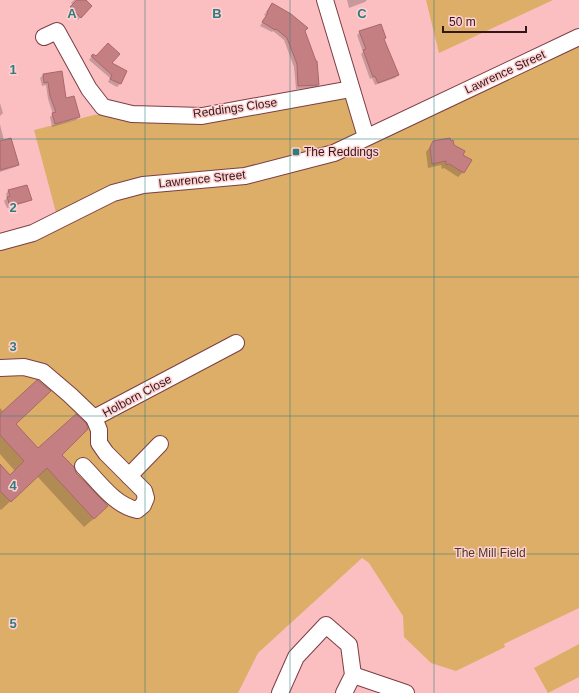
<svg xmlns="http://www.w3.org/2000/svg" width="579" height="693" viewBox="0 0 579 693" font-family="Arial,sans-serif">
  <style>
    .green { fill: #ddae68 }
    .shadow { fill: #0003 }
    .building { fill: #c47f83; stroke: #aa676b }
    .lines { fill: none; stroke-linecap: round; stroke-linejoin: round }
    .minor-casing { stroke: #7c3e43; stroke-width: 18 }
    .minor { stroke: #fff; stroke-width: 16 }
    .grid { fill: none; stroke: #317b7c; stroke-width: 1; stroke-opacity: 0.55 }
    .poi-dot { fill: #317b7c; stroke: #ffd1d2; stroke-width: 1.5 }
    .labels { text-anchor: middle; stroke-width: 3; stroke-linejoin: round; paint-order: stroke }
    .street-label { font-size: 12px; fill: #321719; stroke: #ffd1d2 }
    .poi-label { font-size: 12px; fill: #321719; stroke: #ffd1d2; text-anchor: start }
    .park-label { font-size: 12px; fill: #483924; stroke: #ffd1d2 }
    .grid-label { font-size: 13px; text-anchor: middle; font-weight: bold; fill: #317b7c; stroke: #ffd1d2; stroke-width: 3; stroke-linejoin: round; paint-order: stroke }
  </style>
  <rect width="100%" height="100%" fill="#fbbfc1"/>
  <g class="green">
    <path d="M426,0h127l-114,53z"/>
    <path d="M579,37v571l-75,36 1,3 -49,24 -25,-8 -27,-26 -1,-21 -34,-53 -7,-5 -104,95 -20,40h-238v-451l58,-22 -24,-90 60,-15 34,-2 76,3 141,-21 15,45z"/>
    <path d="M579,644v33l-31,16 -14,-25z"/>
  </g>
  <g class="shadow">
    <path d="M74,0h10l7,6 -13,14 -10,-9 5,-6 -2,-2z"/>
    <path d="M347,0h20l-2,2 -16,6z"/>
    <path d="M272,4l32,27 14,54 -3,3 -19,1 -2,-22 -10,-27 -11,-9 -1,1 -12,-6 6,-10 -2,-1z"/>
    <path d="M360,32l23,8 15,35 -3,3 -20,7 -3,-7 -2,1 -9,-25 2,-2 -6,-17z"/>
    <path d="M93,55l33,16 -6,13 -3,3 -9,-5 2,-4 -21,-18z"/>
    <path d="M43,75l36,42 -3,3 -24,7 -2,-10 3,-3 -5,-15 -2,-14 -4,1 -2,-8z"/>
    <path d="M0,103l3,10 -3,3z"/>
    <path d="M0,124l4,17 14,23 -3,3 -15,5z"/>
    <path d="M434,142h16l11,13 2,17 -5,5 -14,-9 -2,1 -1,-4 -13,3 -2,-16z"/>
    <path d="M8,191l22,8 -3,3 -20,6 -3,-7 3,-3 -1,-4z"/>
    <path d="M0,408l38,42 23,5 37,60 -14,12 -47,-51 -36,34 -1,-1v-43l10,10 5,-5 -15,-17z"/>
  </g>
  <g class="building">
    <path d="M77,0h9l6,6 -11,12 -11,-11z"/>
    <path d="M272,3l19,11 17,14 -3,3 11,30h1l2,24 -21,1 -1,-22 -10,-26 -11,-9 -1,1 -13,-8 6,-9 -1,-1z"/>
    <path d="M381,24l5,14 -2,1 15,36 -21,8 -3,-7 -2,1 -10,-27 3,-1 -7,-18z"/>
    <path d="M108,43l12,11 -8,9 15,8 -6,13 -11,-5 2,-4 -21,-19 2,-2 3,2z"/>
    <path d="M62,71l4,27 8,-2 6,21 -25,7 -3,-11 4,-1 -6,-16 -2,-14 -4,1 -1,-9z"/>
    <path d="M11,138l8,27 -19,5v-29z"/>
    <path d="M450,138l1,3 2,-1 1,5 11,6 -2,4 9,5 -8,13 -15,-9 -3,1v-4l-14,3 -2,-17 3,-6z"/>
    <path d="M27,185l5,15 -22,6 -3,-9 3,-1 -2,-6z"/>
    <path d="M37,380l14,11 -35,33 22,24 38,-34 10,9 2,6 -26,26 12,12 2,6 32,33 -14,13 -47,-51 -36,34 -11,-11v-27l10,11 14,-14 -24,-26v-21z"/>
  </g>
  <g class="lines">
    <g class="minor-casing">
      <g id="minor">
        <path d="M325,0l41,137"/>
        <path d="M44,37l13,-6 32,58 14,18 29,7 70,2 149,-27"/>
        <path d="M0,242l33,-9 80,-40 30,-8 102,-9 89,-23 245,-116"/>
        <path d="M0,368l24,-1 19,5 27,23 24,23 142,-75"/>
        <path d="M83,466c16,16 31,39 54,44l6,-5 3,-7 -2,-7 -38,-38 -7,-10v-13l-5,-12"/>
        <path d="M129,476l31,-32"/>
        <path d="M353,675l53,18"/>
        <path d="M280,693l16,-36 30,-32 23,20 4,30 -9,18"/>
      </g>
    </g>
    <use href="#minor" class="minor"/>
  </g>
  <path class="grid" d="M145,0v693M290,0v693M434,0v693M0,139h579M0,277h579M0,416h579M0,554h579"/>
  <rect class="poi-dot" x="292" y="148" width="8" height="8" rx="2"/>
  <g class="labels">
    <g class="street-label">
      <text transform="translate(505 72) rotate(-25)" y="4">Lawrence Street</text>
      <text transform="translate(235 108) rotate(-8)" y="4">Reddings Close</text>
      <text transform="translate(202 179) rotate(-6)" y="4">Lawrence Street</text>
      <text transform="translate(137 396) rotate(-28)" y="4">Holborn Close</text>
    </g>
    <g class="poi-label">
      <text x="304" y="156">The Reddings</text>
    </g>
    <g class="park-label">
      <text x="490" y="557">The Mill Field</text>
    </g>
  </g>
  <g class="grid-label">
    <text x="72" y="18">A</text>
    <text x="217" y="18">B</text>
    <text x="362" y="18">C</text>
    <text x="13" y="74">1</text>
    <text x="13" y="212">2</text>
    <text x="13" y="351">3</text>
    <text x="13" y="490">4</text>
    <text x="13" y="628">5</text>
  </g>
  <path d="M443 26v6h83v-6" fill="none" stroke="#321719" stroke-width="2"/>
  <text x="449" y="26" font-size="12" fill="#321719" stroke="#ffd1d2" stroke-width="3" paint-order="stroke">50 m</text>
</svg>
